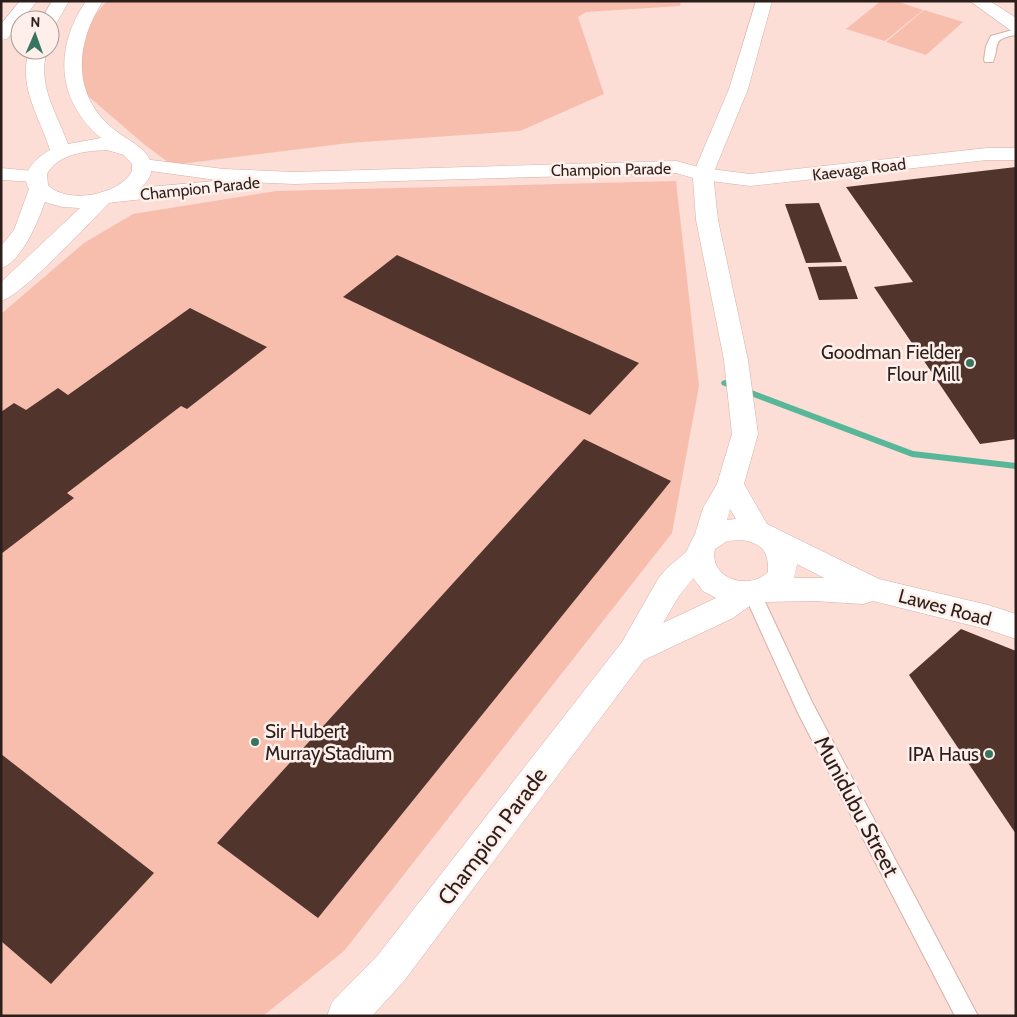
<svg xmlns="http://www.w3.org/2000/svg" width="1017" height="1017" viewBox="0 0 1017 1017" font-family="Cabin,sans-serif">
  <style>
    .green { fill: #f8bead }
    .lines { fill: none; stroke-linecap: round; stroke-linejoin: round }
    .stream { fill: #57b798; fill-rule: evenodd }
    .building { fill: #51352d }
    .service-casing { stroke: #d5b1a7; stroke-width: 2 }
    .minor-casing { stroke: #d5b1a7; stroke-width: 1 }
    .tertiary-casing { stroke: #d5b1a7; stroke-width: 1 }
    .secondary-casing { stroke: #d5b1a7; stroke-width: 1 }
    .primary-casing { stroke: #d5b1a7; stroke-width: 1 }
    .trunk-casing { stroke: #d5b1a7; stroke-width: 1 }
    .service { fill: #fff; fill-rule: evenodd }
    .minor { fill: #fff; fill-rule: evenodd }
    .tertiary { fill: #fff; fill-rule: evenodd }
    .secondary { fill: #fff; fill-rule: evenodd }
    .primary { fill: #fff; fill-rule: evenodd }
    .trunk { fill: #fff; fill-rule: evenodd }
    .poi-dot { fill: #387561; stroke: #feefeb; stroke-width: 2 }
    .labels { text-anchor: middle; stroke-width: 5; stroke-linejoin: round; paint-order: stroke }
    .far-street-label { font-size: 16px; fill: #2c1f1b; stroke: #feefeb }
    .poi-label { font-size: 19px; fill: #2c1f1b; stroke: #feefeb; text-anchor: end }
    .street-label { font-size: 19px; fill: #2c1f1b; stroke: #feefeb }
    .near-street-label { font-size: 22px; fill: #2c1f1b; stroke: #feefeb }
  </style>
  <rect width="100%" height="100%" fill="#fcded6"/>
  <g class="green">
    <path d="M107,1h574l-1,5 -94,6 -8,5 26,77 -84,37 -171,12 -177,22 -27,-20 -57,-49 -13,-40 11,-31z"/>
    <path d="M881,1h15l27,9 -38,31 -39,-12z"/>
    <path d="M924,10l39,12 -37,33 -40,-13z"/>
    <path d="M676,181l23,205 -27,147 -328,418 -81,65h-262v-702l83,-71 49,-29 143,-23z"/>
  </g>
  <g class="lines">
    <path class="stream" d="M725,380l188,71 103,12v6l-104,-12 -190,-72 -1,-2 1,-2z"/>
  </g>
  <g class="building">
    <path d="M1016,167v272l-36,5 -106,-157 39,-5 -67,-95z"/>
    <path d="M819,203l23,59 -36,1 -21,-59z"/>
    <path d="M397,255l242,108 -49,52 -247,-118z"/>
    <path d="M846,266l12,33 -39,1 -11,-33z"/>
    <path d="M190,308l77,39 -80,62 -6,-3 -114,87 7,5 -73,56v-142l13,-9 12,7 32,-22 10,7z"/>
    <path d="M584,439l87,42 -353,437 -101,-75z"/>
    <path d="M961,629l55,22v183l-107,-159z"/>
    <path d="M1,754l153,119 -103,111 -50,-43z"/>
  </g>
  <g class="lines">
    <g class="service-casing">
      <g id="service">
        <path d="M1016,29v6c-25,4 -16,9 -23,27h-8l-1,-2 2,-14 5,-10z"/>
        <path d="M753,587l6,2 53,113 166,314h-23l-157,-303 -54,-119 3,-5z"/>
      </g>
    </g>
    <g class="minor-casing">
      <g id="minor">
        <path d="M970,1h20l26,17v13l-6,-1z"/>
        <path d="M987,148h29v12h-29l-237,26 -47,-6 -7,-2 -3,-4 3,-4 7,-2 47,6z"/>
      </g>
    </g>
    <g class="tertiary-casing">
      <path id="tertiary" d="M756,1h16l-24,88 -35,85 -3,4 -7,2 -7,-2 -3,-4 36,-85z"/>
    </g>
    <g class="secondary-casing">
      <g id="secondary">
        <path d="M20,1h17l-15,19h-2v3l-13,16 -6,1v-16z"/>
        <path d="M1,168l42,4 3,4 -3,4 -7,2 -35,-2z"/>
      </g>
    </g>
    <g class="primary-casing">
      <g id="primary">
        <path d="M143,159l81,10 70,3 382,-11 34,9 3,4 5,46 30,140 10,74 -14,50 23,40 112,55 109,26 28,9v25l-30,-10 -113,-28 -10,3 -49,-3 -50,1 -13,3 -18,13 -89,42 -240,321 -32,35h-45l5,-14 46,-47 244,-313 36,-63 9,-11 19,-16 9,-18 8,-26 14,-24 15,-50 -8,-74 -28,-140 -3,-42 -17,-5 -382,11 -70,-3 -88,-12 -3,-4 3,-4zM730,509l6,10 -9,1zM742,540c20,3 27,12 26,32 -18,19 -60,7 -53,-23l12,-8zM797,564l27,14h-30zM693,578l10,13 13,7 -53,25 16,-27z"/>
        <path d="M215,181l7,2 3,4 -3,4 -116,12 -7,-2 -3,-4 3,-4 7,-2z"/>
      </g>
    </g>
    <g class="trunk-casing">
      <g id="trunk">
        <path d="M52,1h17l-13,23 -6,1v-5h-9z"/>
        <path d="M86,1h17c-27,41 -32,91 8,126 10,9 28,17 36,28 17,25 -18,43 -38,48 -20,20 -86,92 -108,98v-19l79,-74 -18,-1 -17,-5c-7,19 -23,60 -44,66v-22l13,-16 15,-41c-10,-16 8,-32 21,-39 -11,-35 -32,-62 -21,-100h18c-10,36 9,61 21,94l33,-6c-45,-38 -47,-90 -15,-137zM107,150l17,5 8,9v7c-12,24 -65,34 -84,14l-1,-11c12,-21 39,-23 60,-24z"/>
      </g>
    </g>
    <use href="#service" class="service"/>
    <use href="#minor" class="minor"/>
    <use href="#tertiary" class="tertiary"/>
    <use href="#secondary" class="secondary"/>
    <use href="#primary" class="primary"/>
    <use href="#trunk" class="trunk"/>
  </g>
  <g class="poi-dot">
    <circle cx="970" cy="363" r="5"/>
    <circle cx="255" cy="742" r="5"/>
    <circle cx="989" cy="754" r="5"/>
  </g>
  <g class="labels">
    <g class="far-street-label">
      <text transform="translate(611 169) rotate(-1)" y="6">Champion Parade</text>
      <text transform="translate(859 169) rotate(-7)" y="6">Kaevaga Road</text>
      <text transform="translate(200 188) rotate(-6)" y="6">Champion Parade</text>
    </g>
    <g class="poi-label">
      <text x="960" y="359">Goodman Fielder<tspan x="960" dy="22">Flour Mill</tspan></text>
      <text x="265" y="738" text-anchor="start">Sir Hubert<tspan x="265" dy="22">Murray Stadium</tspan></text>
      <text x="979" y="761">IPA Haus</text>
    </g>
    <g class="street-label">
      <text transform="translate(945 607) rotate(15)" y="7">Lawes Road</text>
    </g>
    <g class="near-street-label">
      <text transform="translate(857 806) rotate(62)" y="8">Munidubu Street</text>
      <text transform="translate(492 836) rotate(-53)" y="8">Champion Parade</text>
    </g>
  </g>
  <rect width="1017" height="1017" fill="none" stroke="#2c1f1b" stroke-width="5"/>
  <g transform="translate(35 35) rotate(2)"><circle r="24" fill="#feefeb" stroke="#aa9c98"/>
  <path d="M0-4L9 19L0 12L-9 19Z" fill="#387561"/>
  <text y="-8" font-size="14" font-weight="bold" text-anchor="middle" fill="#2c1f1b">N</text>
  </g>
</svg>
